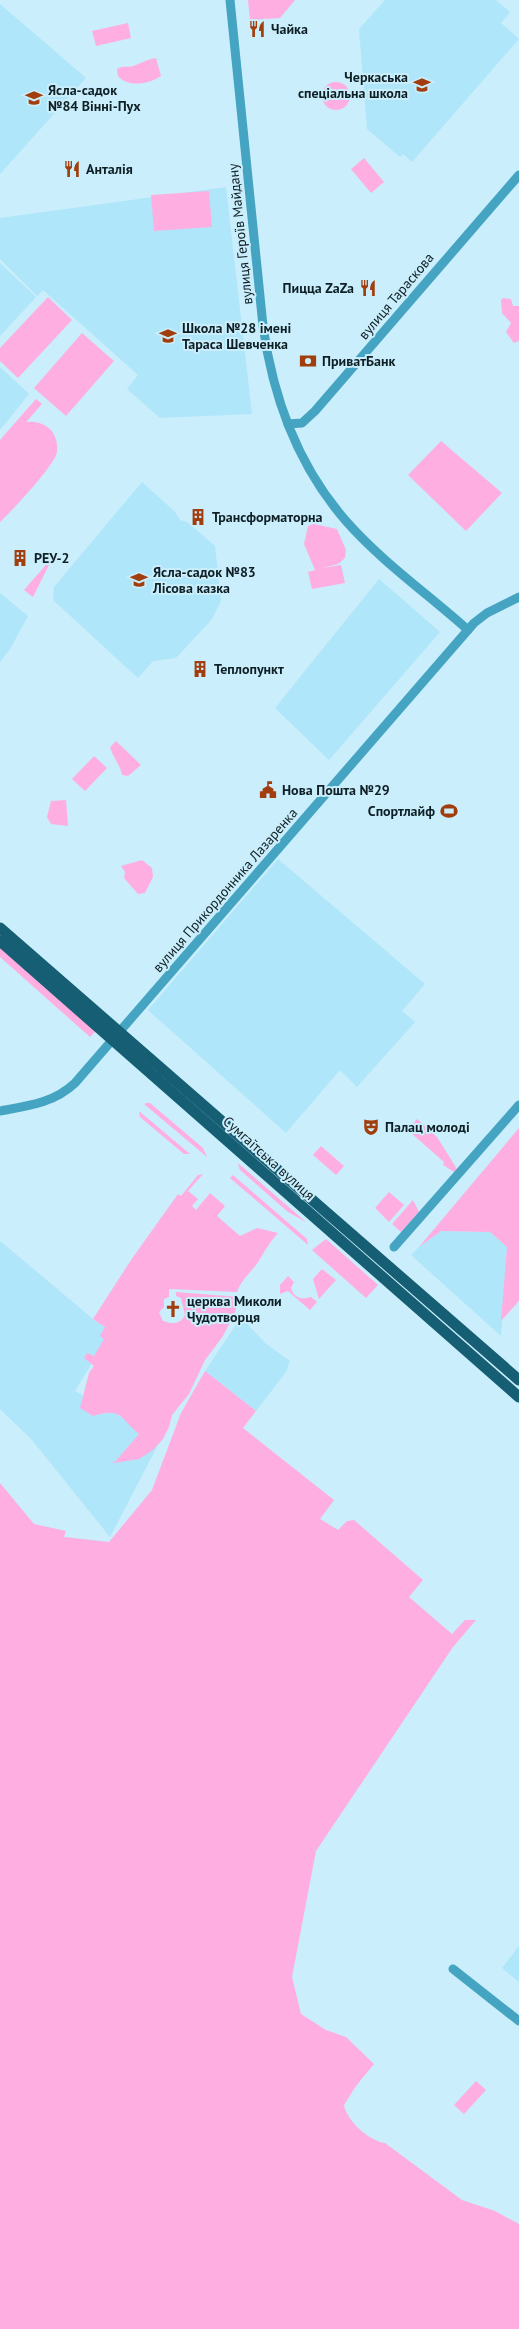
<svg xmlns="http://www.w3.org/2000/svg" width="519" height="2329" viewBox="0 0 519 2329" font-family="'PT Sans',sans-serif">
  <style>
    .built { fill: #afe6f9 }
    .green { fill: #ffaee1 }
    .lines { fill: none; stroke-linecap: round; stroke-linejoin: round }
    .minor { stroke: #44a4c2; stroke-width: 9 }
    .major { stroke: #165e73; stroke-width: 11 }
    .labels { text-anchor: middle; stroke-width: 4; stroke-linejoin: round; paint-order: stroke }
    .poi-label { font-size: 14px; font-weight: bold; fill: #0e1f25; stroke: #caeefb; text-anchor: start }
    .street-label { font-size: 14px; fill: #0e1f25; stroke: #caeefb }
  </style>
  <rect width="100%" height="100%" fill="#caeefb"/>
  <g class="built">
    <path d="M385,0h111l14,12 -9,11 18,16 -107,123 -9,-8 -3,3 -33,-28 -8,-100z"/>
    <path d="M0,4l86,74 -86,96z"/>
    <path d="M226,187l26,227 -92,4 -33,-29 11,-14 -95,-85 -6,6 -37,-37v-41z"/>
    <path d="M0,263l36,34 -36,39z"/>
    <path d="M0,367l29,27 -29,36z"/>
    <path d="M142,482l33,30 5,8 7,2 28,24 6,55 -9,18 -36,39 -23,3 -15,17 -85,-78 1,-13z"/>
    <path d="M379,579l61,53 -111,128 -54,-52z"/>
    <path d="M0,593l28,23 -18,33 -10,13z"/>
    <path d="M278,859l147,125 -23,27 13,11 -58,65 -17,-17 -54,63 -138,-123z"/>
    <path d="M441,1231l49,1 17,15 -6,89 -90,-81 8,-8z"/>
    <path d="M0,1241l93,78 18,12 -36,60 86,48 -51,98 -78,-97 -32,-31z"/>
    <path d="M241,1317l24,26 25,18 -4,11 -30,39 -51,-40z"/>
    <path d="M519,1946v36l-17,-14z"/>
  </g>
  <g class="green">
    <path d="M248,0h47l-15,18 -30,2z"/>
    <path d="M128,23l3,15 -35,8 -4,-15z"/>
    <path d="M156,58l5,18c-11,8 -33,12 -43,0l-1,-7c6,-4 10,-1 16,-3 9,-3 12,-6 23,-8z"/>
    <circle cx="336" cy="96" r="14"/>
    <path d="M364,158l20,24 -13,11 -20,-24z"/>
    <path d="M209,191l3,36 -58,4 -3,-36z"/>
    <path d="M48,297l24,23 -54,58 -18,-17v-13z"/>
    <path d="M503,298l8,1 2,7h6v35l-5,2 -8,-11 5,-9 -9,-10 -1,-13z"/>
    <path d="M82,333l32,28 -48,55 -32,-28z"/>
    <path d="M36,399l6,5 -16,18c9,-1 18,1 25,8 5,6 7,15 6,22 -2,13 -46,60 -57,70v-82z"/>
    <path d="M441,441l61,52 -36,38 -58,-56z"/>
    <path d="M314,524l23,5 9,21 -1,8 -7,6 -15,4 18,-3 4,18 -33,6 -4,-17 7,-2 -11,-26 4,-18z"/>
    <path d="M50,560l-1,5 -16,32 -9,-7z"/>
    <path d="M116,741l25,24 -13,11 -6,-1c-2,-11 -9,-17 -12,-28z"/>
    <path d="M94,756l13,12 -22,23 -13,-12z"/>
    <path d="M66,800l2,26 -17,-2 -4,-7 4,-16z"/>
    <path d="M142,860l10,8 1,9 -8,16 -7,1 -14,-16 1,-6 -4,-6z"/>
    <path d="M0,947l96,84 -6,6 -90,-80z"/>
    <path d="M146,1103h4l53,45 4,9 -63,-53z"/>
    <path d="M139,1111l51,43h-6l-44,-37z"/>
    <path d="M417,1119l20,18 20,32 -3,3 -11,-7 1,-3 -33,-29 -2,-4z"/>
    <path d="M519,1128v173l-18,20 6,-74 -17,-15 -49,-1 -22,16z"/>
    <path d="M321,1146l23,20 -8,9 -23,-20z"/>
    <path d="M238,1164h1l67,58 -18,-10 -48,-42z"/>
    <path d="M203,1174l-15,17 10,8 -6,7 4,4 14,-17 15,13 -8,10 23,20 17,-8 21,5c-8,9 -12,16 -18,26 -7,12 -18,19 -23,33l-68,-3v8l-5,2v8l-5,5 4,9c9,3 17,4 22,-6l-4,-17 -5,-2v-4l64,5 -6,18 -11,21 -18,24 -16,34 -17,21 -3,12 -6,12 -10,11 -14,9 -25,4 -2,-2 3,1 24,-28c-20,-16 -16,-27 -46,-18l-13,-8 9,-35 5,-7 -10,-8 3,-5 7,3 10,-17 -4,-3 5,-9 -12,-8 38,-59 47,-66 3,2 17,-21z"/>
    <path d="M233,1175l74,64 1,6 -78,-67z"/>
    <path d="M389,1192l15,13 -15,17 -14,-14z"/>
    <path d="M413,1200l6,12 -18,20 -9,-8z"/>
    <path d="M326,1239l52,46 -12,13 -54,-48z"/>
    <path d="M322,1269l14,11 -17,19 -6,-20z"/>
    <path d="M288,1276l6,6 -3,6c3,10 10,12 20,9l6,5 -7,8 -22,-19 -8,3v-9z"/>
    <path d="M205,1371l51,40 -13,17 91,72 -14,19 18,11 9,-9 7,-1 69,60 -14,17 43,37 13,-14h11l-23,27 -137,204 -24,126 9,37 25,16 20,7 28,27 -18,22 -12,19c3,16 25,36 41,38l77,57 33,11 24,13v105h-519v-846l34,41 32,7 -2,6 45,5 43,-52 29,-77z"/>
    <path d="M476,2081l10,9 -22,24 -10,-9z"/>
  </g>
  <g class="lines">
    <g class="minor">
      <path d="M230,0l33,326c10,72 35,140 83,195 36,41 82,73 122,109"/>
      <path d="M288,424l14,-1 13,-12 204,-236"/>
      <path d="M0,1111c28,-5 54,-8 75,-28l399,-460 13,-10 32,-16"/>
      <path d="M394,1247l125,-142"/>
      <path d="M453,1969l66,52"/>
    </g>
    <g class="major">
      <path d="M0,928l519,452"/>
      <path d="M0,941l519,456"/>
    </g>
  </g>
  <defs>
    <g id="restaurant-bare" transform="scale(1.35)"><path d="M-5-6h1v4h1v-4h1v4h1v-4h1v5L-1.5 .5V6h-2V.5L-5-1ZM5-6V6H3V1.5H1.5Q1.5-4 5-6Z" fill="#a23e0d" stroke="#caeefb" stroke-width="2.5" paint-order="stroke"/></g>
    <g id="school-bare" transform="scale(1.35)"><path d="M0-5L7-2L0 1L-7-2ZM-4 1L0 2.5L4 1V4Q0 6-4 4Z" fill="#a23e0d" stroke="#caeefb" stroke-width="2.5" paint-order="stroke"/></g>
    <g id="bank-bare" transform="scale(1.35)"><path d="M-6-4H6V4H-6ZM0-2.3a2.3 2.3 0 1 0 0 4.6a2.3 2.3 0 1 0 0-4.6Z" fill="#a23e0d" stroke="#caeefb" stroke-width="2.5" paint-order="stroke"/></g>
    <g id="building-bare" transform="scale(1.35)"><path d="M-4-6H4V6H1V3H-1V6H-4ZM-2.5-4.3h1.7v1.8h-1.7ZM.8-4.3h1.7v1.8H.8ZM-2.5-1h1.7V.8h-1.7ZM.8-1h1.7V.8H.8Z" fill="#a23e0d" stroke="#caeefb" stroke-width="2.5" paint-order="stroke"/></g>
    <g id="civic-bare" transform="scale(1.35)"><path d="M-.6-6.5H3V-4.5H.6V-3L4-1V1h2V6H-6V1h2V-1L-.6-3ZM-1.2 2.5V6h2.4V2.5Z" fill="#a23e0d" stroke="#caeefb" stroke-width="2.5" paint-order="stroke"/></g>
    <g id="stadium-bare" transform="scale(1.35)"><path d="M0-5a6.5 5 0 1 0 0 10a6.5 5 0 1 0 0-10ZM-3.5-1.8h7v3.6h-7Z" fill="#a23e0d" stroke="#caeefb" stroke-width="2.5" paint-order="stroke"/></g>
    <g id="theatre-bare" transform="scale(1.35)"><path d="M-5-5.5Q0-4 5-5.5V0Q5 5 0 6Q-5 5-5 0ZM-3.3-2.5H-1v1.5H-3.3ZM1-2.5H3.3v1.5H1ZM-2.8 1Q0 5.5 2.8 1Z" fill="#a23e0d" stroke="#caeefb" stroke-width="2.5" paint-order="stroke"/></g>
    <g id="church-bare" transform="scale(1.35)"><path d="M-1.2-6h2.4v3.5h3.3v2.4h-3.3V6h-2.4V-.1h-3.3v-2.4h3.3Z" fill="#a23e0d" stroke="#caeefb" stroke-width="2.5" paint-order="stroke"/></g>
  </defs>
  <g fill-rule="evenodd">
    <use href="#restaurant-bare" x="257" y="29"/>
    <use href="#school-bare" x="422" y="85"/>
    <use href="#school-bare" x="34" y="98"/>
    <use href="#restaurant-bare" x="72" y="169"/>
    <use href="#restaurant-bare" x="368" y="288"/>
    <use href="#school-bare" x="168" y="336"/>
    <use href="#bank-bare" x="308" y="361"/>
    <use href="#building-bare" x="198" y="517"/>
    <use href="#building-bare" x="20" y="558"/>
    <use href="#school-bare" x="139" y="580"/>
    <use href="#building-bare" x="200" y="669"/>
    <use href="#civic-bare" x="268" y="790"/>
    <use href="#stadium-bare" x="449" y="811"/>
    <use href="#theatre-bare" x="371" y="1127"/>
    <use href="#church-bare" x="173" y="1309"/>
  </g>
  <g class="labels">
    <g class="poi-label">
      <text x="271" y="34">Чайка</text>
      <text x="408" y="82" text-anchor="end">Черкаська<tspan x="408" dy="16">спеціальна школа</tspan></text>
      <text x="48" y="95">Ясла-садок<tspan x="48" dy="16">№84 Вінні-Пух</tspan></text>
      <text x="86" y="174">Анталія</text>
      <text x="354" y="293" text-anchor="end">Пицца ZaZa</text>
      <text x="182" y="333">Школа №28 імені<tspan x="182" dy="16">Тараса Шевченка</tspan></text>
      <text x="322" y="366">ПриватБанк</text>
      <text x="212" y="522">Трансформаторна</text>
      <text x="34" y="563">РЕУ-2</text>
      <text x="153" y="577">Ясла-садок №83<tspan x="153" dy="16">Лісова казка</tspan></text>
      <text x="214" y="674">Теплопункт</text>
      <text x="282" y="795">Нова Пошта №29</text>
      <text x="435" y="816" text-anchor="end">Спортлайф</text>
      <text x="385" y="1132">Палац молоді</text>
      <text x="187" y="1306">церква Миколи<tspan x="187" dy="16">Чудотворця</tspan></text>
    </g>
    <g class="street-label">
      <text transform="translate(240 234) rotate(-96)" y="5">вулиця Героїв Майдану</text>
      <text transform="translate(396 296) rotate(-50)" y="5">вулиця Тараскова</text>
      <text transform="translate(225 890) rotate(-49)" y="5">вулиця Прикордонника Лазаренка</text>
      <text transform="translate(269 1158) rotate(42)" y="5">Сумгаїтська вулиця</text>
    </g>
  </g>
</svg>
